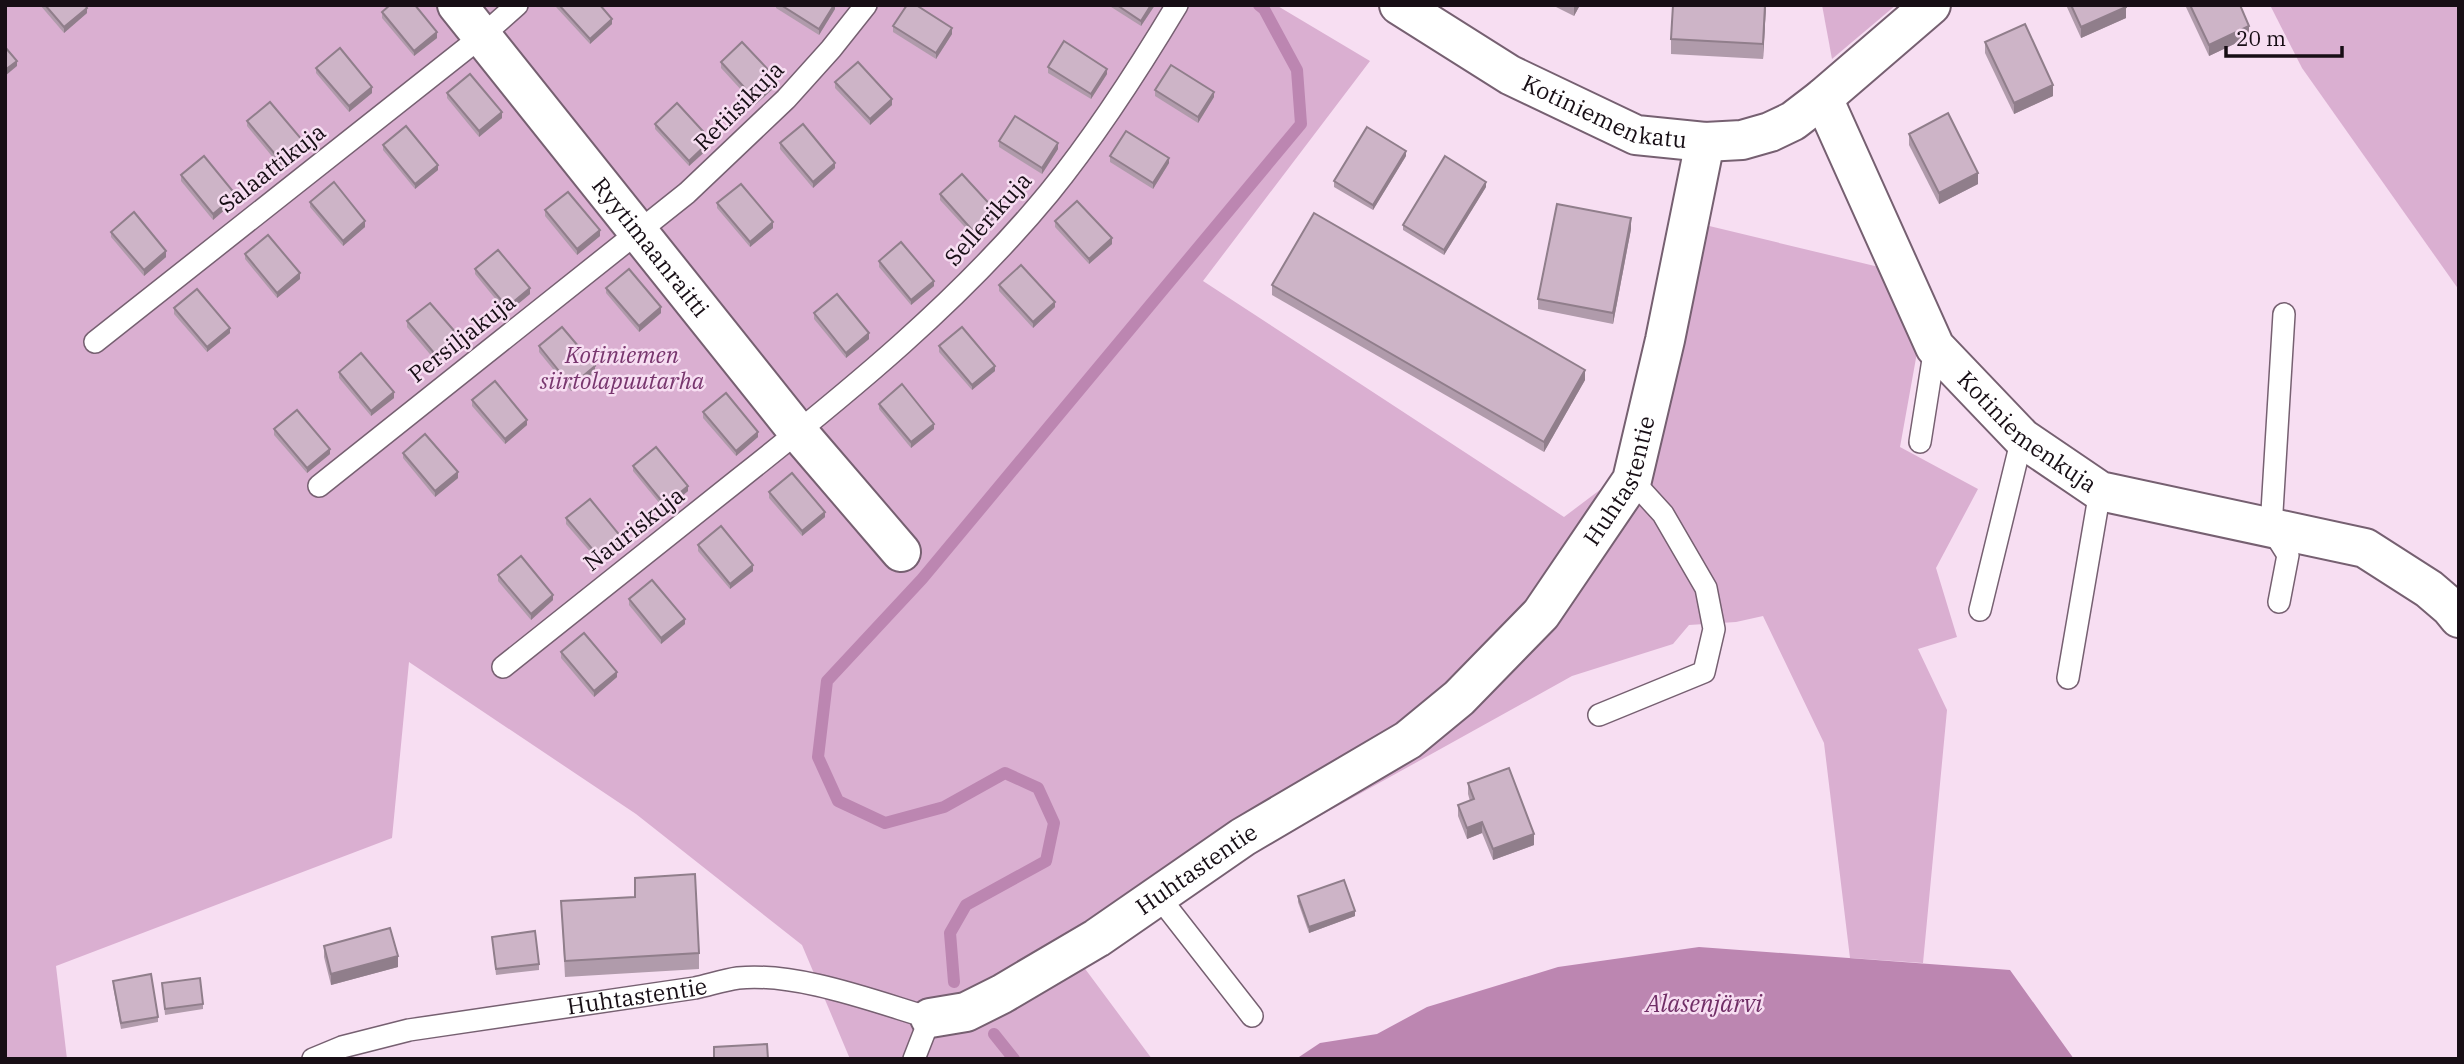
<svg xmlns="http://www.w3.org/2000/svg" width="2464" height="1064" viewBox="0 0 2464 1064" font-family="'IBM Plex Serif',serif">
  <style>
    .green { fill: #daafd1 }
    .water { fill: #bc86b1 }
    .lines { fill: none; stroke-linecap: round; stroke-linejoin: round }
    .stream { stroke: #bc86b1; stroke-width: 12 }
    .lane-casing { stroke: #766071; stroke-width: 24 }
    .street-casing { stroke: #766071; stroke-width: 42 }
    .lane { stroke: #fff; stroke-width: 21 }
    .street { stroke: #fff; stroke-width: 38 }
    .wall { fill: #b09bab }
    .shaded-wall { fill: #907e8b }
    .building { fill: #cdb4c7; stroke: #907e8b; stroke-width: 2 }
    .labels { text-anchor: middle; stroke-width: 5; stroke-linejoin: round; paint-order: stroke }
    .street-label { font-size: 23px; fill: #170e15; stroke: #f7def2 }
    .park-label { font-size: 23px; font-style: italic; fill: #78366e; stroke: #f7def2 }
    .water-label { font-size: 24px; font-style: italic; fill: #702e66; stroke: #f7def2 }
  </style>
  <rect width="100%" height="100%" fill="#f7def2"/>
  <g class="green">
    <path d="M5,5h1271l94,56 -167,220 361,236 57,-43 55,-256 236,57 6,72 -18,100 78,42 -42,79 21,69 -39,12 29,61 -24,253 -73,-5 -26,-215 -61,-127 -27,6 -47,3 -16,19 -101,32 -391,217 -98,73 69,93h-302l-48,-114 -166,-131 -227,-152 -17,176 -336,128 11,93h-62z"/>
    <path d="M1822,5h74l-64,54z"/>
    <path d="M2270,5h189v285l-157,-222z"/>
  </g>
  <path class="water" d="M1699,947l311,23 64,89h-778l24,-16 57,-9 50,-27 131,-40z"/>
  <g class="lines">
    <g class="stream">
      <path d="M954,982l-4,-49 16,-28 80,-44 8,-38 -16,-35 -33,-15 -61,34 -59,16 -47,-22 -20,-44 9,-76 95,-102 379,-455 -4,-54 -33,-61 -5,-4"/>
      <path d="M994,1034l20,25"/>
    </g>
    <g class="lane-casing">
      <g id="lane">
        <path d="M95,342l387,-306 35,-31"/>
        <path d="M1920,442l15,-95"/>
        <path d="M319,486l368,-293 99,-94 45,-50 35,-44"/>
        <path d="M2279,602l9,-47 -17,-27 13,-214"/>
        <path d="M1980,610l42,-172"/>
        <path d="M503,667c79,-63 158,-125 236,-188 111,-88 220,-177 310,-286 48,-59 89,-123 128,-188"/>
        <path d="M2068,678l32,-187"/>
        <path d="M1599,715l105,-43 10,-43 -8,-41 -43,-74 -31,-34"/>
        <path d="M1159,897l93,119"/>
        <path id="s1" d="M313,1059l29,-12 67,-17 286,-42c14,-3 29,-8 43,-10 59,-6 135,23 192,40l-16,41"/>
      </g>
    </g>
    <g class="street-casing">
      <g id="street">
        <path id="s2" d="M457,5l341,427 103,120"/>
        <path id="s3" d="M1399,5l111,70 126,60 69,7 37,-2 28,-8 23,-11 30,-23 108,-93"/>
        <path id="s4" d="M1823,98l112,249 87,91 78,53 265,57 64,41 21,18 9,11"/>
        <path id="s5" d="M930,1018l36,-6 36,-18 95,-56 146,-101 165,-97 51,-42 82,-84 91,-134 33,-140 40,-198"/>
      </g>
    </g>
    <use href="#lane" class="lane"/>
    <use href="#street" class="street"/>
  </g>
  <g class="wall">
    <path d="M40,5h45l2,8 -23,20z"/>
    <path d="M556,5h44l12,19 -22,20 -34,-37z"/>
    <path d="M776,5h59v4l-16,26 -43,-27z"/>
    <path d="M1108,5h47l-14,21z"/>
    <path d="M1552,5h28l-6,11z"/>
    <path d="M1766,5l-3,54 -92,-5v-15z"/>
    <path d="M2066,5h60v13l-45,20z"/>
    <path d="M2185,5h55l9,32 -40,19z"/>
    <path d="M382,12l55,26 -23,18 -32,-38z"/>
    <path d="M893,26l59,8 -16,25 -43,-27z"/>
    <path d="M1985,42l68,54 -39,18 -29,-61z"/>
    <path d="M721,62l56,23 -22,20 -34,-37z"/>
    <path d="M1048,67l59,7 -16,25 -43,-26z"/>
    <path d="M316,68l56,25 -23,19 -33,-39z"/>
    <path d="M835,82l57,23 -22,20 -35,-37z"/>
    <path d="M1155,90l59,7 -16,26 -43,-27z"/>
    <path d="M447,93l55,25 -23,19 -32,-39z"/>
    <path d="M247,121l56,25 -23,20 -33,-40z"/>
    <path d="M655,124l56,22 -22,20 -34,-37z"/>
    <path d="M1909,134l69,50 -39,20 -30,-59z"/>
    <path d="M999,141l59,8 -16,25 -43,-27z"/>
    <path d="M780,143l55,25 -22,20 -33,-39z"/>
    <path d="M383,145l55,25 -23,19 -32,-39z"/>
    <path d="M1110,156l59,7 -16,26 -43,-27z"/>
    <path d="M1406,156l-33,54 -39,-23v-6z"/>
    <path d="M181,175l55,25 -23,20 -32,-39z"/>
    <path d="M1486,187l-42,68 -41,-25v-5z"/>
    <path d="M940,194l56,23 -22,20 -34,-37z"/>
    <path d="M310,202l55,25 -22,19 -33,-39z"/>
    <path d="M717,203l56,25 -23,19 -33,-39z"/>
    <path d="M545,210l55,26 -23,19 -32,-39z"/>
    <path d="M1055,221l57,23 -23,20 -34,-37z"/>
    <path d="M1631,229l-18,95 -75,-15v-10z"/>
    <path d="M111,232l55,25 -22,19 -33,-39z"/>
    <path d="M245,254l55,25 -23,19 -32,-39z"/>
    <path d="M879,261l55,25 -23,19 -32,-38z"/>
    <path d="M475,269l55,25 -23,19 -32,-39z"/>
    <path d="M999,285l56,22 -22,21 -34,-37z"/>
    <path d="M1272,285l313,95 -41,72 -272,-157z"/>
    <path d="M606,288l55,25 -22,19 -33,-39z"/>
    <path d="M174,308l56,25 -23,19 -33,-38z"/>
    <path d="M814,313l55,26 -23,19 -32,-39z"/>
    <path d="M407,321l56,26 -23,19 -33,-39z"/>
    <path d="M539,346l56,26 -24,19 -32,-39z"/>
    <path d="M939,346l56,25 -23,19 -33,-38z"/>
    <path d="M339,372l55,26 -23,18 -32,-38z"/>
    <path d="M472,400l55,25 -22,19 -33,-38z"/>
    <path d="M879,404l55,25 -23,19 -32,-39z"/>
    <path d="M703,412l55,25 -22,19 -33,-38z"/>
    <path d="M274,429l56,25 -23,19 -33,-38z"/>
    <path d="M403,453l55,25 -23,19 -32,-39z"/>
    <path d="M633,466l55,25 -23,19 -32,-39z"/>
    <path d="M769,492l56,25 -23,19 -33,-38z"/>
    <path d="M566,518l56,25 -23,19 -33,-38z"/>
    <path d="M698,545l55,26 -23,18 -32,-38z"/>
    <path d="M498,575l55,25 -22,20 -33,-39z"/>
    <path d="M629,599l56,25 -24,20 -32,-39z"/>
    <path d="M561,652l56,25 -23,20 -33,-39z"/>
    <path d="M1468,783l66,62 -41,15 -11,-27 -15,6 -9,-23v-11l12,-4 -2,-7z"/>
    <path d="M635,878l64,75v16l-134,8 -4,-76 74,-4z"/>
    <path d="M1298,896l57,20 -46,17 -11,-31z"/>
    <path d="M492,937l47,27v6l-43,5z"/>
    <path d="M324,946l74,21 -67,18 -7,-28z"/>
    <path d="M113,981l45,36v5l-37,7 -8,-43z"/>
    <path d="M162,983l41,21v5l-38,6z"/>
  </g>
  <g class="shaded-wall">
    <path d="M834,5h1v4l-16,26v-6z"/>
    <path d="M1151,5h4l-14,21v-5z"/>
    <path d="M1574,5h6l-6,11z"/>
    <path d="M1765,5h1l-3,54v-15z"/>
    <path d="M2126,7v11l-45,20v-11z"/>
    <path d="M87,8v5l-23,20v-6z"/>
    <path d="M612,19v5l-22,20v-5z"/>
    <path d="M2249,26v11l-40,19v-11z"/>
    <path d="M952,28v6l-16,25v-6z"/>
    <path d="M437,32v6l-23,18v-5z"/>
    <path d="M17,61v5l-12,10v-6z"/>
    <path d="M1107,69v5l-16,25v-5z"/>
    <path d="M777,79v6l-22,20v-6z"/>
    <path d="M2053,85v11l-39,18v-11z"/>
    <path d="M372,87v6l-23,19v-6z"/>
    <path d="M1214,92v5l-16,26v-6z"/>
    <path d="M892,99v6l-22,20v-6z"/>
    <path d="M502,112v6l-23,19v-6z"/>
    <path d="M711,140v6l-22,20v-5z"/>
    <path d="M303,141v5l-23,20v-6z"/>
    <path d="M1058,143v6l-16,25v-6z"/>
    <path d="M1406,151v5l-33,54v-5z"/>
    <path d="M1169,158v5l-16,26v-6z"/>
    <path d="M835,163v5l-22,20v-6z"/>
    <path d="M438,165v5l-23,19v-5z"/>
    <path d="M1978,173v11l-39,20v-11z"/>
    <path d="M1486,182v5l-42,68v-5z"/>
    <path d="M236,195v5l-23,20v-6z"/>
    <path d="M996,211v6l-22,20v-5z"/>
    <path d="M1631,218v11l-18,95v-11z"/>
    <path d="M365,221v6l-22,19v-5z"/>
    <path d="M773,222v6l-23,19v-5z"/>
    <path d="M600,230v6l-23,19v-6z"/>
    <path d="M1112,238v6l-23,20v-5z"/>
    <path d="M166,251v6l-22,19v-6z"/>
    <path d="M300,273v6l-23,19v-5z"/>
    <path d="M934,281v5l-23,19v-5z"/>
    <path d="M530,288v6l-23,19v-6z"/>
    <path d="M1055,302v5l-22,21v-6z"/>
    <path d="M661,307v6l-22,19v-6z"/>
    <path d="M230,328v5l-23,19v-5z"/>
    <path d="M869,333v6l-23,19v-5z"/>
    <path d="M463,341v6l-23,19v-6z"/>
    <path d="M595,366v6l-24,19v-5z"/>
    <path d="M995,366v5l-23,19v-5z"/>
    <path d="M1585,370v10l-41,72v-10z"/>
    <path d="M394,392v6l-23,18v-5z"/>
    <path d="M527,420v5l-22,19v-5z"/>
    <path d="M934,424v5l-23,19v-6z"/>
    <path d="M758,432v5l-22,19v-5z"/>
    <path d="M330,449v5l-23,19v-5z"/>
    <path d="M458,472v6l-23,19v-6z"/>
    <path d="M688,486v5l-23,19v-5z"/>
    <path d="M825,512v5l-23,19v-5z"/>
    <path d="M622,538v5l-23,19v-5z"/>
    <path d="M753,565v6l-23,18v-5z"/>
    <path d="M553,595v5l-22,20v-6z"/>
    <path d="M685,619v5l-24,20v-6z"/>
    <path d="M617,672v5l-23,20v-6z"/>
    <path d="M1482,822v11l-15,6v-11z"/>
    <path d="M1534,834v11l-41,15v-11z"/>
    <path d="M1355,911v5l-46,17v-6z"/>
    <path d="M398,956v11l-67,18v-11z"/>
  </g>
  <g class="building">
    <path d="M45,5h40l2,3 -23,19z"/>
    <path d="M390,5h25l22,27 -23,19 -32,-39z"/>
    <path d="M559,5h41l12,14 -22,20z"/>
    <path d="M781,5h53l-15,24z"/>
    <path d="M907,5h9l36,23 -16,25 -43,-27z"/>
    <path d="M1117,5h34l-10,16z"/>
    <path d="M1673,5h92l-2,39 -92,-5z"/>
    <path d="M2071,5h55v2l-45,20z"/>
    <path d="M2190,5h50l9,21 -40,19z"/>
    <path d="M2025,24l28,61 -39,18 -29,-61z"/>
    <path d="M1064,41l43,28 -16,25 -43,-27z"/>
    <path d="M742,42l35,37 -22,20 -34,-37z"/>
    <path d="M5,47l12,14 -12,9z"/>
    <path d="M340,48l32,39 -23,19 -33,-38z"/>
    <path d="M858,62l34,37 -22,20 -35,-37z"/>
    <path d="M1171,65l43,27 -16,25 -43,-27z"/>
    <path d="M470,74l32,38 -23,19 -32,-38z"/>
    <path d="M270,102l33,39 -23,19 -33,-39z"/>
    <path d="M677,103l34,37 -22,21 -34,-37z"/>
    <path d="M1948,113l30,60 -39,20 -30,-59z"/>
    <path d="M1015,116l43,27 -16,25 -43,-27z"/>
    <path d="M803,124l32,39 -22,19 -33,-39z"/>
    <path d="M406,126l32,39 -23,19 -32,-39z"/>
    <path d="M1367,127l39,24 -33,54 -39,-24z"/>
    <path d="M1126,131l43,27 -16,25 -43,-27z"/>
    <path d="M204,156l32,39 -23,19 -32,-39z"/>
    <path d="M1445,156l41,26 -42,68 -41,-25z"/>
    <path d="M962,174l34,37 -22,21 -34,-38z"/>
    <path d="M334,182l31,39 -22,20 -33,-39z"/>
    <path d="M741,184l32,38 -23,20 -33,-39z"/>
    <path d="M568,192l32,38 -23,19 -32,-39z"/>
    <path d="M1077,201l35,37 -23,21 -34,-38z"/>
    <path d="M1557,204l74,14 -18,95 -75,-14z"/>
    <path d="M134,212l32,39 -22,19 -33,-38z"/>
    <path d="M1314,213l271,157 -41,72 -272,-157z"/>
    <path d="M268,235l32,38 -23,20 -32,-39z"/>
    <path d="M901,242l33,39 -23,19 -32,-39z"/>
    <path d="M498,250l32,38 -23,19 -32,-38z"/>
    <path d="M1021,265l34,37 -22,20 -34,-37z"/>
    <path d="M629,269l32,38 -22,19 -33,-38z"/>
    <path d="M197,289l33,39 -23,19 -33,-39z"/>
    <path d="M837,294l32,39 -23,20 -32,-40z"/>
    <path d="M430,303l33,38 -23,19 -33,-39z"/>
    <path d="M562,327l33,39 -24,20 -32,-40z"/>
    <path d="M962,327l33,39 -23,19 -33,-39z"/>
    <path d="M361,353l33,39 -23,19 -32,-39z"/>
    <path d="M495,381l32,39 -22,19 -33,-39z"/>
    <path d="M902,384l32,40 -23,18 -32,-38z"/>
    <path d="M726,393l32,39 -22,19 -33,-39z"/>
    <path d="M297,410l33,39 -23,19 -33,-39z"/>
    <path d="M425,434l33,38 -23,19 -32,-38z"/>
    <path d="M656,447l32,39 -23,19 -32,-39z"/>
    <path d="M792,473l33,39 -23,19 -33,-39z"/>
    <path d="M590,499l32,39 -23,19 -33,-39z"/>
    <path d="M721,526l32,39 -23,19 -32,-39z"/>
    <path d="M521,556l32,39 -22,19 -33,-39z"/>
    <path d="M652,580l33,39 -24,19 -32,-39z"/>
    <path d="M584,633l33,39 -23,19 -33,-39z"/>
    <path d="M1509,768l25,66 -41,15 -11,-27 -15,6 -9,-23 16,-6 -6,-16z"/>
    <path d="M695,874l4,79 -134,8 -4,-60 74,-4v-19z"/>
    <path d="M1344,880l11,31 -46,16 -11,-31z"/>
    <path d="M390,928l8,28 -67,18 -7,-28z"/>
    <path d="M535,931l4,33 -43,5 -4,-32z"/>
    <path d="M151,974l7,43 -37,6 -8,-42z"/>
    <path d="M200,978l3,26 -38,5 -3,-26z"/>
    <path d="M767,1044l1,15h-54v-12z"/>
  </g>
  <g class="labels">
    <g class="street-label">
      <text transform="translate(739 106) rotate(-45)" y="8">Retiisikuja</text>
      <text dy="8" stroke="none"><textPath href="#s3" startOffset="234">Kotiniemenkatu</textPath></text>
      <text transform="translate(272 168) rotate(-38)" y="8">Salaattikuja</text>
      <text transform="translate(988 219) rotate(-48)" y="8">Sellerikuja</text>
      <text dy="8" stroke="none"><textPath href="#s2" startOffset="310">Ryytimaanraitti</textPath></text>
      <text transform="translate(462 338) rotate(-38)" y="8">Persiljakuja</text>
      <text dy="8" stroke="none"><textPath href="#s4" startOffset="399">Kotiniemenkuja</textPath></text>
      <text dy="8" stroke="none"><textPath href="#s5" startOffset="896">Huhtastentie</textPath></text>
      <text transform="translate(634 529) rotate(-38)" y="8">Nauriskuja</text>
      <text dy="8" stroke="none"><textPath href="#s5" startOffset="308">Huhtastentie</textPath></text>
      <text dy="8" stroke="none"><textPath href="#s1" startOffset="331">Huhtastentie</textPath></text>
    </g>
    <g class="park-label">
      <text x="622" y="363">Kotiniemen<tspan x="622" dy="26">siirtolapuutarha</tspan></text>
    </g>
    <g class="water-label">
      <text x="1704" y="1012">Alasenjärvi</text>
    </g>
  </g>
  <rect width="2464" height="1064" fill="none" stroke="#170e15" stroke-width="14"/>
  <path d="M2226 46v10h116v-10" fill="none" stroke="#170e15" stroke-width="3.5"/>
  <text x="2236" y="46" font-size="21" fill="#170e15" stroke="#f7def2" stroke-width="5" paint-order="stroke">20 m</text>
</svg>
